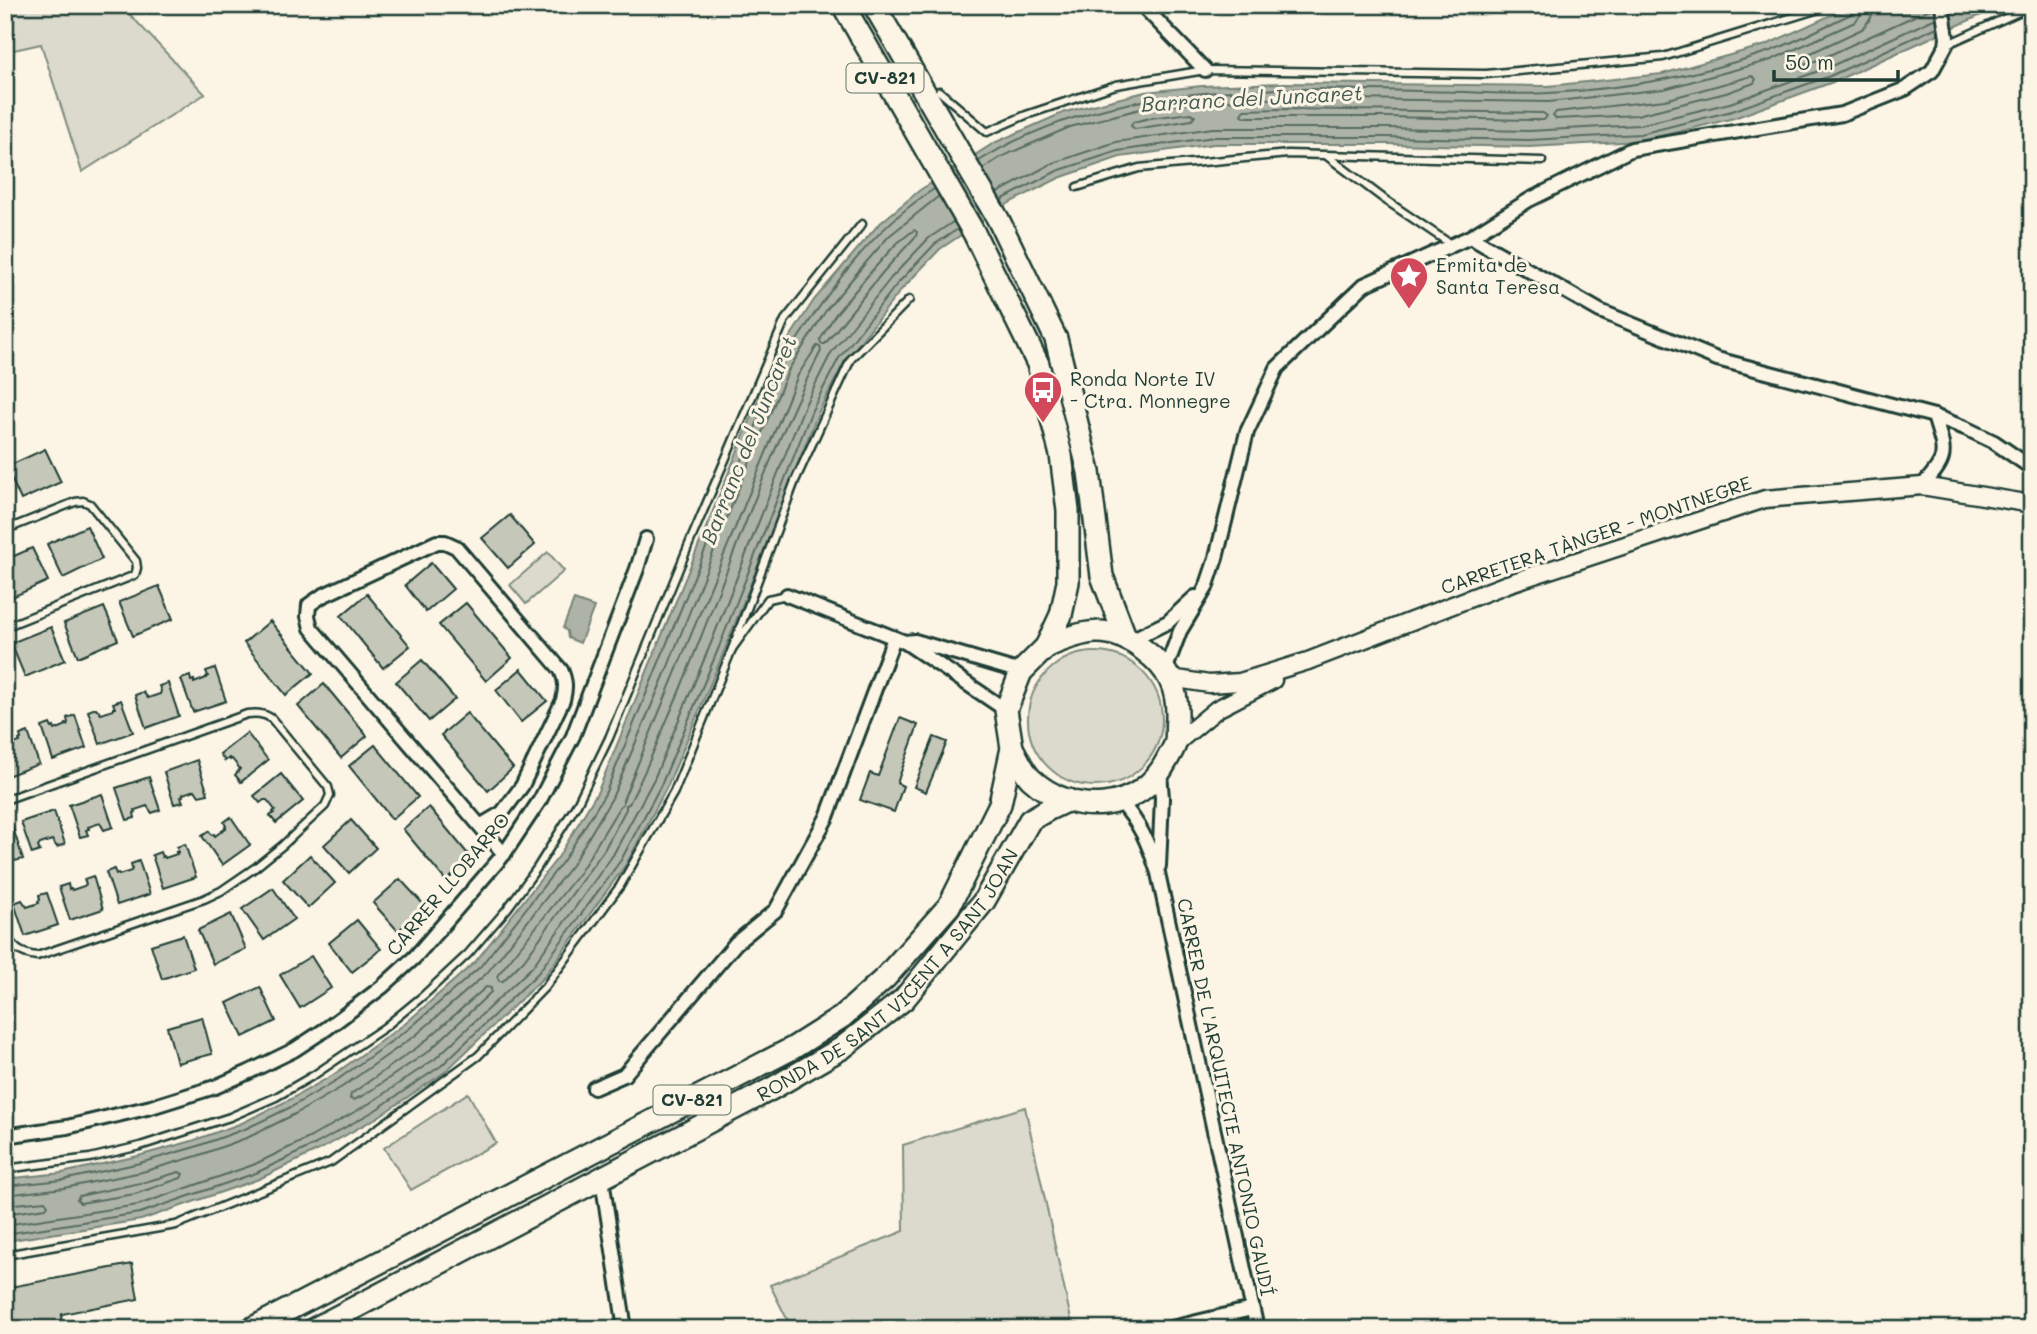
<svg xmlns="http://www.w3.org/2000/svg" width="2037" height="1334" viewBox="0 0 2037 1334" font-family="Mali,sans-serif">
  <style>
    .green { fill: #dcdacc; stroke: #7e8c80; stroke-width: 2 }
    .water { fill: #aeb3a7; stroke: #758479; stroke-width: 2 }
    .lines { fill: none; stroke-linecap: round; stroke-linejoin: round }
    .shore { stroke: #586c62; stroke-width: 2 }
    .building { fill: #c5c7b9; stroke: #1f3d34; stroke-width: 2 }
    .service-casing { stroke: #1f3d34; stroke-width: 11 }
    .minor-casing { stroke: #1f3d34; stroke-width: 18 }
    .tertiary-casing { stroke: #1f3d34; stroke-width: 21 }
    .primary-casing { stroke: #1f3d34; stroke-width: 26 }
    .service { stroke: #fcf5e5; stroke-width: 6 }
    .minor { stroke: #fcf5e5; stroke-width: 12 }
    .tertiary { stroke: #fcf5e5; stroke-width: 16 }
    .primary { stroke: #fcf5e5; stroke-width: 21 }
    .labels { text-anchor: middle; stroke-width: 6; stroke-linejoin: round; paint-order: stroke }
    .shield { fill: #fcf5e5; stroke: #617469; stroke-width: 2 }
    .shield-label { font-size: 18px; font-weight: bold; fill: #1f3d34 }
    .poi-label { font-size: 19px; fill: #1f3d34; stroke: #fcf5e5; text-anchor: start }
    .street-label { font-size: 19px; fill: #1f3d34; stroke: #fcf5e5 }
    .water-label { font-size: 21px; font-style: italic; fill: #435a51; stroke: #fcf5e5 }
  </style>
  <rect width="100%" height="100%" fill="#fcf5e5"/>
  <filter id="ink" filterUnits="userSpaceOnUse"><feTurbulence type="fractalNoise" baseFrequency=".0143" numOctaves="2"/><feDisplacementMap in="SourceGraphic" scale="14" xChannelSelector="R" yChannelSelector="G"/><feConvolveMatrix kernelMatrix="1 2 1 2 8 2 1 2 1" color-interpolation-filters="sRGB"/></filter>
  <g filter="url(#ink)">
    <g class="green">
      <path d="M5,5h116l84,89 -123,78 -41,-128 -36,8z"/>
      <path d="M548,552l16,19 -38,33 -16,-19z"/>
      <circle cx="1095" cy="719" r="67"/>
      <path d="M468,1093l28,50 -85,47 -27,-42z"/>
      <path d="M1025,1107l48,222h-281l-22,-44 134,-54 -1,-86z"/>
    </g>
    <g class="water">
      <path d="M1853,5h150l-170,77 -99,36 -93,23 -112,6 -143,-3h-172l-94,13 -61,21 -48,24 -71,47 -38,40 -57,72 -27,52 -93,236 -57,136 -41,78 -83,114 -99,95 -67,45 -59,33 -60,29 -118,41 -136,21v-62l57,-6 76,-17 54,-15 50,-18 47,-23 44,-25 73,-52 69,-61 84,-106 39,-65 176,-429 40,-62 64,-75 42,-35 74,-47 71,-31 80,-20 57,-6 81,-3 265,3 114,-12 104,-29z"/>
      <path d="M574,600l20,7 -14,36 -12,-5 -1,-7 -4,-3z"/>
    </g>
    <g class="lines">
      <g class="shore">
        <path d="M1873,5l-2,13 -9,11 -66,31 -1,5 4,2 24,-9 111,-51"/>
        <path d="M1752,76l4,3 -2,4 -28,10 -89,22 -81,4 -3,-3 3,-4 109,-12z"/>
        <path d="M1283,109l260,4 4,3 -3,4h-15l-142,-3h-142l-4,-3 3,-4z"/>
        <path d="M1191,113l4,3 -3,4 -57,9 -4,-3 2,-4 17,-4z"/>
        <path d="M979,161c143,-90 323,-71 485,-69 28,1 57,3 85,1 74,-4 148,-17 218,-41 28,-9 55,-25 82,-37l4,-4 1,-6"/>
        <path d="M983,169l18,-12 69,-30 78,-20 55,-5 80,-4 266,4 115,-13 107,-29 84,-38 6,-8 2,-9"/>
        <path d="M997,193l56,-30 63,-21 97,-14h174l142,3 110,-6 91,-22 97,-35 109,-50"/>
        <path d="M1001,200l56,-29 61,-20 96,-14h172l143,3 111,-6 92,-23 98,-35 107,-49"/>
        <path d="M914,230l3,2 -1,4 -33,36 -58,72h-4l-1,-4 15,-25 35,-42 26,-29z"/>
        <path d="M817,346l3,1 1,4c-56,109 -95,227 -142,341 -16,37 -31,75 -50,112l-3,1v4l-22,41 -80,110 -21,21h-4l-2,-5 83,-104 40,-66 3,-2v-4l175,-425z"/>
        <path d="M486,987l5,1v4l-62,59 -65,44 -10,5 -4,-1 1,-5 71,-50z"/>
        <path d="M179,1172l4,2 -2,4 -46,16 -55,9 -3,-3 2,-4 66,-14z"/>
        <path d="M5,1186l58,-6 77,-17 55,-16 50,-18 48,-23 44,-26 73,-52 70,-61 84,-107 41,-66 176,-429c41,-65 87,-134 153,-176"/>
        <path d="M5,1195l59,-7 78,-16 55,-16 52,-19 48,-24 45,-26 74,-52 71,-62 85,-108 40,-67 55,-129 75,-189 47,-111 38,-60 35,-42 27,-31 50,-40"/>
        <path d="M5,1205l40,-4 3,4 -2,3 -41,6"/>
        <path d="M5,1225l133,-20 115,-40 58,-28 59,-34 65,-44 97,-92 81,-112 41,-76 57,-136 93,-236 27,-54 60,-75 38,-40 24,-16"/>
        <path d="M5,1234l135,-21 116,-40 60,-29 58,-33 67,-45 97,-93 83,-113 41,-77 57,-136 93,-237 27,-52 58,-74 38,-40 23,-15"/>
      </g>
    </g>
    <g class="building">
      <path d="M45,449l16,33 -40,18 -15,-33z"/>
      <path d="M510,515l25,30 -27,23 -26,-30z"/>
      <path d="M87,526l15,33 -39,19 -16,-34z"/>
      <path d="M32,548l16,33 -40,18 -3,-7v-32z"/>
      <path d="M431,563l22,26 -27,23 -21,-27z"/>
      <path d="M159,586l14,33 -40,17 -14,-34z"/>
      <path d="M367,594l43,52 -27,22 -42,-52z"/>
      <path d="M466,603l46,55 -26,23 -47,-56z"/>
      <path d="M104,607l14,33 -40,17 -14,-34z"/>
      <path d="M270,621l43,52 -27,22 -42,-52z"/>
      <path d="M51,627l14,33 -40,17 -14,-34z"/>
      <path d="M422,660l33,39 -26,22 -33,-39z"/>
      <path d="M5,668l6,14 -6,2z"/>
      <path d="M215,668l11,33 -33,11 -12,-33 9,-3 1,5 3,-1v3l12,-5v-1l2,-1 -2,-5z"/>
      <path d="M521,669l26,32 -26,21 -25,-32z"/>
      <path d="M168,683l11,33 -33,12 -11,-33 8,-3 5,6 12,-4 1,-3 -2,-5z"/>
      <path d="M324,684l43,52 -26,22 -43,-52z"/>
      <path d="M121,700l12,32 -33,12 -12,-33 8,-3 5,6 12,-4v-2h2l-2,-5z"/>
      <path d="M467,713l46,55 -25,23 -47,-56z"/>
      <path d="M75,715l11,33 -33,12 -11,-33 8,-3 2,4 2,-1 1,3 12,-5 -1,-1 2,-1 -1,-5z"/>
      <path d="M900,718l18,7 -21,58 6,3 -9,26 -34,-12 10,-27 8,3z"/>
      <path d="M28,732l11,32 -32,12 -2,-32h2l1,2 12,-4 -1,-2 2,-1 -1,-4z"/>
      <path d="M247,733l21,27 -27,22 -6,-7 5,-6 -8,-10 -2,1 -1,-2 -4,3 -5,-7z"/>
      <path d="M934,737l13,5 -21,50 -12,-5z"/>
      <path d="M375,745l43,52 -26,22 -43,-53z"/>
      <path d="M197,760l11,34 -9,2 -4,-6 -12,4v2l-2,1 2,5 -9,2 -10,-32z"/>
      <path d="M281,774l22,27 -27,22 -6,-7 4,-3 -1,-1 2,-2 -8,-10h-3l-4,3 -6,-7z"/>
      <path d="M149,777l11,33 -8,3 -5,-7 -12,4 1,2 -2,1 1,5 -8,2 -11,-32z"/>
      <path d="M102,794l11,33 -9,3 -4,-7 -12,4 1,2 -3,1 2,5 -8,2 -11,-32z"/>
      <path d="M429,807l43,52 -26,22 -43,-52z"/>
      <path d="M54,811l11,33 -8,3 -5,-7 -12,4 -2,3 2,4 -8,3 -11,-32z"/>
      <path d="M231,817l19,28 -28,20 -20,-29 7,-5 3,4 2,-1 1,2 11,-8 -1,-1 1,-1 -2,-4z"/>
      <path d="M351,820l25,28 -27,25 -25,-28z"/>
      <path d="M12,825l11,34 -8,2 -5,-6 -5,2v-29z"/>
      <path d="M185,844l11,33 -33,11 -11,-33 8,-3 2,5 2,-1 1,2 12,-4 -1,-2h2l-1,-5z"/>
      <path d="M310,855l25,28 -27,25 -25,-28z"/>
      <path d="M139,861l11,33 -33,11 -11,-33 8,-3 2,5 2,-1 1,2 12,-4 1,-2 -1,-5z"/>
      <path d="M93,876l10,33 -33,11 -11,-33 9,-3 1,5 2,-1 1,2 12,-4 2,-2 -2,-5z"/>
      <path d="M400,879l25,27 -27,25 -25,-28z"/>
      <path d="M273,888l21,31 -30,21 -22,-31z"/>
      <path d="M47,893l11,32 -33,11 -11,-33 8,-3 5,7 12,-4 -1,-2 2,-1 -1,-5z"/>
      <path d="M231,914l15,35 -33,15 -15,-34z"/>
      <path d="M357,920l24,29 -29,23 -23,-29z"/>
      <path d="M183,935l11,33 -32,11 -11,-34z"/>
      <path d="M311,956l20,32 -31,20 -20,-33z"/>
      <path d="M260,987l16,34 -33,16 -16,-34z"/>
      <path d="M202,1017l10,37 -35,9 -10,-36z"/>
      <path d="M132,1264l6,35 -76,15 -3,15h-54v-41z"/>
    </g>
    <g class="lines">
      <g class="service-casing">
        <g id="service">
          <path d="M1948,44l84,-38"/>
          <path d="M939,91l48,41 39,-17 90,-30 89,-15 281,4 177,-17 169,-52"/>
          <path d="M1327,156l57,43 68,46"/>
          <path d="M1077,187l62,-19 149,-14 254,7"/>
          <path d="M5,530l70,-28 8,-1 7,3 46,57 1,7 -2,7 -130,52"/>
          <path d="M787,595l-19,4 -36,50 63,-168 56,-122 58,-59"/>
          <path d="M5,800l242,-86c9,-1 16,-1 24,4l57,69 2,8 -5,11 -42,39 -27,22 -35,24 -17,8 -167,57c-17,-2 -24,-8 -32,-23"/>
          <path d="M5,1169l85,-11 50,-12 90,-29 46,-20 38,-22 71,-48 39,-32 44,-41 39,-45 30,-41 40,-64 32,-66 83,-201 93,-217 77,-96"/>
          <path d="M5,1255l171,-30 155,-63 147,-106 67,-69 75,-101 54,-94 58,-143"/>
        </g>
      </g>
      <g class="minor-casing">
        <g id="minor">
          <path d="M1142,5l63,65"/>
          <path d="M1470,237l130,74 117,48 217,57 31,12 29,14 38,26"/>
          <path d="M1922,486c28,-30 23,-33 12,-70"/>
          <path d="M787,595l118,47 101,68"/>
          <path d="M1131,640l37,-18 27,-25"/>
          <path d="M905,642l10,-1 106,31"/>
          <path d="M1165,671l15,-40 26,-43 10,-30 31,-126 30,-64 87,-83 106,-48 59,-37 103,-51 210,-35 63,-25 27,-18 14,-26 1,-7 -5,-33"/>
          <path d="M1119,800c22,25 29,42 39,73l99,456"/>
          <path d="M480,826l22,-13 20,-27 41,-86c3,-12 3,-19 -2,-30l-105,-123 -11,-5h-8l-115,54 -13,9 -1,11 3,12 169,198 24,28"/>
          <path d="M1159,866l3,-68 -2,-25"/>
          <path d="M594,1088l30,-13 112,-132 40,-33 51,-93 67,-179"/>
          <path d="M5,1136l62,-9 84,-20 64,-20 34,-15 45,-22 32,-21 56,-42 33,-30 89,-103 36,-54 33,-64 64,-167 9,-30"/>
          <path d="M602,1179l23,150"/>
          <path d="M1167,1329l85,-20"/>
        </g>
      </g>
      <g class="tertiary-casing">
        <g id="tertiary">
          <path d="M1171,678l38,6 31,-2 68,-21 199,-77 258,-85 157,-13 110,18"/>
          <path d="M1176,743l41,-34 56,-29"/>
        </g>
      </g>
      <g class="primary-casing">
        <g id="primary">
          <path d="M874,5l124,214 58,120 33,133 13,104 24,63"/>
          <path d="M1012,748c6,10 11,23 19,31 42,39 109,34 136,-19 3,-6 8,-13 9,-19 1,-7 0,-15 1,-22 1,-30 -8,-50 -32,-68 -36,-28 -60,-21 -99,-4"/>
          <path d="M251,1329l542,-281 49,-31 43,-39 64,-72 51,-102 12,-56 -6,-38 15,-38 25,-25 15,-32 7,-33v-71l-7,-56 -23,-91 -64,-131 -131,-228"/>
          <path id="s1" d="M314,1329l459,-241 69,-40 62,-49 80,-98 46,-81 19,-11 19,-9"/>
        </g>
      </g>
      <use href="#service" class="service"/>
      <use href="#minor" class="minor"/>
      <use href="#tertiary" class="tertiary"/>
      <use href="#primary" class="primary"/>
    </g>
  </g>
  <defs>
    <g id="sight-pin" transform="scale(2.0125)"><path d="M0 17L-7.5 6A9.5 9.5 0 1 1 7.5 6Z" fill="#d1495b" stroke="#fcf5e5"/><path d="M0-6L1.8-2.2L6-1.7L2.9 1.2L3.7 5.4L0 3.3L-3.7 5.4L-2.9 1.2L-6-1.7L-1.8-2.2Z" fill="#fff"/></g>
    <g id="bus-pin" transform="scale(2.0125)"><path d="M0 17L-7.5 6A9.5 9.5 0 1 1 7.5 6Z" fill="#d1495b" stroke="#fcf5e5"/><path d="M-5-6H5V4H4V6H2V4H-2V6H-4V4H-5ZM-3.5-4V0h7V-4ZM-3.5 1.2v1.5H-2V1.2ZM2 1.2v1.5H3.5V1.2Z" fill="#fff"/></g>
  </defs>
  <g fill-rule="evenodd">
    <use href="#sight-pin" x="1409" y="276"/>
    <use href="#bus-pin" x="1043" y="390"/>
  </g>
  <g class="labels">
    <g class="shield">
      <rect x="846.5" y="63.5" width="77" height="29" rx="5"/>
      <rect x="653.5" y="1085.5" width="77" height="29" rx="5"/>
    </g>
    <g class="shield-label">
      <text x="885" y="84">CV-821</text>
      <text x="692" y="1106">CV-821</text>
    </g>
    <g class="poi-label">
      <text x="1436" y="272">Ermita de<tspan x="1436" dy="22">Santa Teresa</tspan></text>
      <text x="1070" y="386">Ronda Norte IV<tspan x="1070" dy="22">- Ctra. Monnegre</tspan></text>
    </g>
    <g class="street-label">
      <text transform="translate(1596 535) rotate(-19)" y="7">CARRETERA TÀNGER - MONTNEGRE</text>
      <text transform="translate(448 884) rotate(-50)" y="7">CARRER LLOBARRO</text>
      <text dy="7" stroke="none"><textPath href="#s1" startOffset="682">RONDA DE SANT VICENT A SANT JOAN</textPath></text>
      <text transform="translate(1226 1097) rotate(78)" y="7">CARRER DE L'ARQUITECTE ANTONIO GAUDÍ</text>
    </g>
    <g class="water-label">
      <text transform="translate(1252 99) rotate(-3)" y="7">Barranc del Juncaret</text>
      <text transform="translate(749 440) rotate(-68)" y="7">Barranc del Juncaret</text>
    </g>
  </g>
  <rect width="2037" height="1334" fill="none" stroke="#fcf5e5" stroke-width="28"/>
  <rect x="14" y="14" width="2009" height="1306" fill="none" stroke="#1f3d34" stroke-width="2.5" filter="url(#ink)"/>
  <path d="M1774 70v10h124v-10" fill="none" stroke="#1f3d34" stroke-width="3.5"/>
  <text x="1785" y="70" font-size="21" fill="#1f3d34" stroke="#fcf5e5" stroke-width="5" paint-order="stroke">50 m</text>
</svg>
